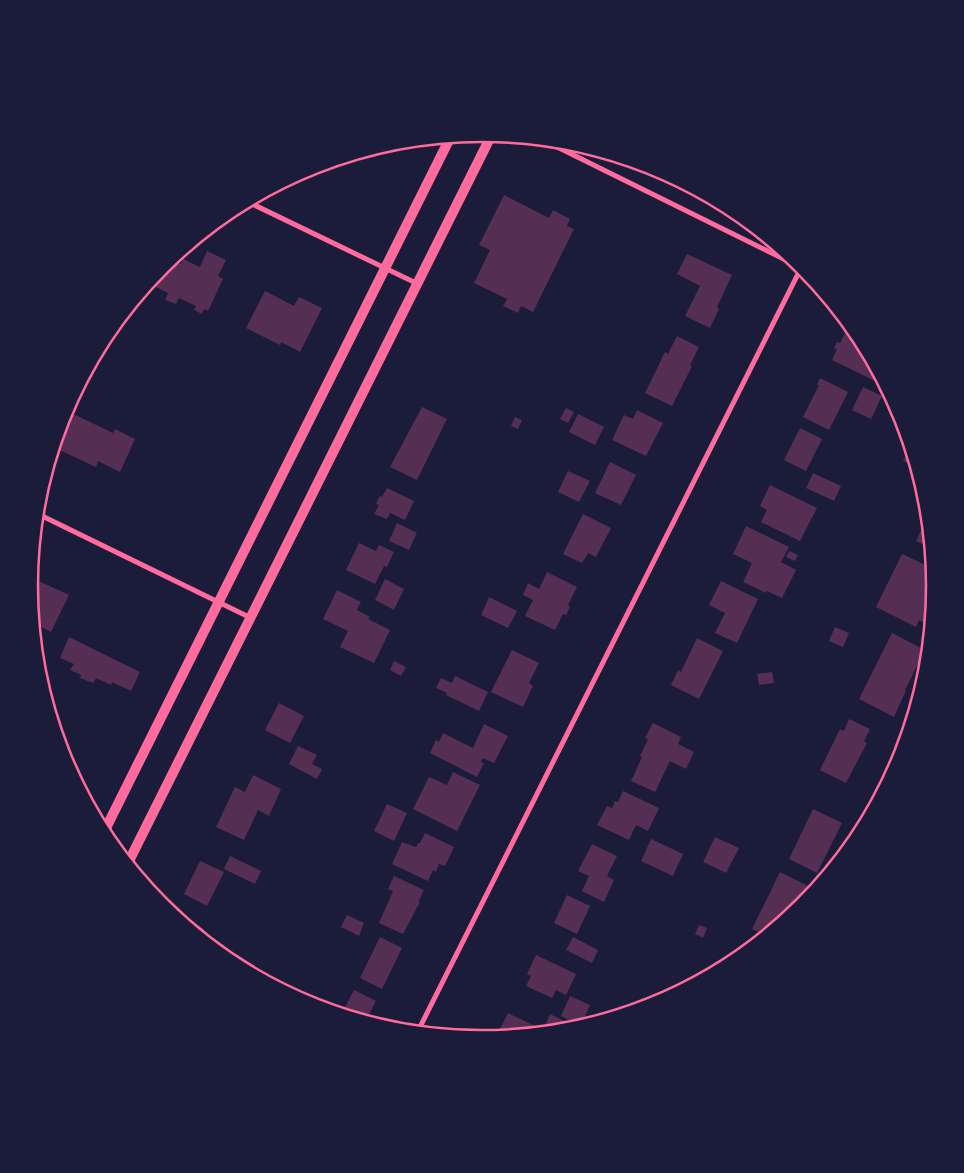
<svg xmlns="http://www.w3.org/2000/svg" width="964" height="1173" viewBox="0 0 964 1173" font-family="'Fira Sans',sans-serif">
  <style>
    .building { fill: #542f53 }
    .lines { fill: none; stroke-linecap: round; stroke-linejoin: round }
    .minor { stroke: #ff6b9d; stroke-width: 5 }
    .secondary { stroke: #ff6b9d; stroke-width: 10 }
    .rim { fill: none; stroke: #ff6b9d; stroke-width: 2.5 }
  </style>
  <rect width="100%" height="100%" fill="#1b1b3a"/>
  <g class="building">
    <path d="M504,195l45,23 4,-8 17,9 -3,7 7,3 -41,83 -12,-6 -3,7 -15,-7 4,-7 -33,-16 16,-33 -11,-5z"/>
    <path d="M207,251l19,9 -8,16 5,3 -15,32 -4,-2 -2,5 -8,-4 2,-4 -17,-8 -3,6 -11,-4 3,-7 -12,-6 11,-26 3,-2 11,5 2,-5 17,8z"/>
    <path d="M687,254l45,21 -15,32 2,2 -9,19 -25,-12 15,-30 -23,-12z"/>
    <path d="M265,291l29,15 5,-9 23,11 -22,44 -19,-10 -1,3 -34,-17z"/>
    <path d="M846,331l15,7 21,39 -3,6 -47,-23 5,-11 -3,-1 3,-6 3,1z"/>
    <path d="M677,336l22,11 -9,18 2,1 -20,40 -27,-13 20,-41 3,2z"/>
    <path d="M820,378l28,14 -19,38 -26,-13 16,-32h-2z"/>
    <path d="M863,387l19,9 -11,23 -19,-9z"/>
    <path d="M422,407l25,12 -30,61 -27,-13z"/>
    <path d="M566,408l8,4 -6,11 -8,-4z"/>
    <path d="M637,410l26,13 -17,33 -34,-16 12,-25 9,4z"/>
    <path d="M69,412l44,21 2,-4 20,10 -15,33 -22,-11 -2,6 -43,-20z"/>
    <path d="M578,414l26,13 -9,18 -26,-13z"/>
    <path d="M515,417l7,3 -4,9 -7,-3z"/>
    <path d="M800,428l22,11 -16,32 -22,-11z"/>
    <path d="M908,451l5,3 1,3 -4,7 -7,-3z"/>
    <path d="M610,462l26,13 -15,30 -26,-12z"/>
    <path d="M568,471l22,10 -11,21 -21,-10z"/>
    <path d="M813,473l28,13 -7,15 -28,-13z"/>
    <path d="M770,485l47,23 -17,33 -39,-19 6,-12 -7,-4z"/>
    <path d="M387,488l27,13 -9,19 -15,-7 -3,6 -13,-5 5,-9 -3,-1 4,-8 2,1z"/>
    <path d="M583,514l28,14 -15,29 -8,-4 -6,10 -19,-9z"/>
    <path d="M925,522l4,2 3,24 -16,-7z"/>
    <path d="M397,523l20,10 -8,17 -20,-9z"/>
    <path d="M746,526l43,21 -8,15 15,8 -14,28 -15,-7 -1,2 -23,-11 9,-19 -19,-9z"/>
    <path d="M359,543l17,8 3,-6 15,7 -7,15 -3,-1 -9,18 -29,-14z"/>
    <path d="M789,551l9,4 -3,6 -9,-4z"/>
    <path d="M902,554l32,15 1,18 -4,39 -12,-6 -3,7 -40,-20z"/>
    <path d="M547,572l30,15 -9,18 2,2 -4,8 -3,-1 -8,16 -30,-14 8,-16 -10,-5 5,-12 11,6z"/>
    <path d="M32,578l37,17 -18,37 -19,-10 -3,-36z"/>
    <path d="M385,579l19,10 -10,21 -19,-10z"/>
    <path d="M721,581l37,18 -21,44 -22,-10 10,-20 -16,-8z"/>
    <path d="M337,590l24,12 -4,8 13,7 -2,2 22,11 -16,33 -34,-16 8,-16 -25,-12z"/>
    <path d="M489,597l28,14 -9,17 -27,-13z"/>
    <path d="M835,627l14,6 -6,14 -14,-6z"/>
    <path d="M892,633l33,17 -20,40 1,1 -12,26 -35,-18z"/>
    <path d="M69,637l71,35 -9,19 -19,-9 -1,3 -15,-7 -3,5 -13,-5 1,-3 -11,-5 4,-6 -14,-6z"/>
    <path d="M697,638l26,13 -24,48 -28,-14 7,-15 3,2z"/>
    <path d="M512,650l27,13 -10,20 4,3 -10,21 -32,-15z"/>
    <path d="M394,661l12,6 -5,9 -11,-6z"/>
    <path d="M772,672l2,11 -15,2 -2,-11z"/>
    <path d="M455,676l33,16 -9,19 -33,-16 1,-2 -11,-5 5,-10 11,5z"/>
    <path d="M279,703l25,13 -14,27 -25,-13z"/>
    <path d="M849,719l21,10 -6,12 3,2 -21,40 -26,-13 20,-41 4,2z"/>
    <path d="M653,723l28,14 -3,7 16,8 -8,17 -16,-8 -15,31 -24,-11 11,-24 -2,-1 8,-17 -3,-1z"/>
    <path d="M484,724l24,12 -14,27 -11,-5 -2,4 3,1 -7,14 -47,-24 6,-13 3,2 4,-9 30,15z"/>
    <path d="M298,746l19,9 -5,9 10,5 -5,10 -28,-15z"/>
    <path d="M453,772l27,13 -23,46 -44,-22 16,-32 18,8z"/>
    <path d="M253,775l28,14 -12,27 -11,-6 -14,30 -28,-13 19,-40 10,5z"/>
    <path d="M623,791l36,17 -11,23 -12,-6 -7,15 -32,-15 10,-19 5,2 3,-7 3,1z"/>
    <path d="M387,804l20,9 -13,28 -20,-10z"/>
    <path d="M813,809l29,14 -25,50 -28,-14z"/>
    <path d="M425,833l29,14 -9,19 -6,-2 -3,8 -3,-2 -5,11 -36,-17 10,-22 14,5 2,-4h2z"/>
    <path d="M715,837l24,11 -13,25 -23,-11z"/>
    <path d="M651,839l32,15 -10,22 -32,-15z"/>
    <path d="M592,844l25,12 -10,20 7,4 -10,22 -22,-11 7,-15 -11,-5z"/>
    <path d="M230,856l31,15 -6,13 -31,-15z"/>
    <path d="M200,861l24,11 -17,34 -23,-12z"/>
    <path d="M780,872l32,16 -10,20 -35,28 -15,-7z"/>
    <path d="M394,876l30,14 -6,12h2l-17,32 -24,-11 14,-32 -5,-2z"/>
    <path d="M567,895l23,11 -13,28 -23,-11z"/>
    <path d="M347,915l17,8 -5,13 -18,-9z"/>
    <path d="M178,917l26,12 -4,10 -23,-19z"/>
    <path d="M699,925l8,3 -4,10 -8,-4z"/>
    <path d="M380,937l22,11 -20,41 -22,-11z"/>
    <path d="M573,937l25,13 -6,13 -26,-13z"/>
    <path d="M739,948l8,4 -16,13z"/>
    <path d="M536,955l40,19 -10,21 -10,-5 -4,8 -26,-12 5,-10 -4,-2z"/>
    <path d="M354,990l22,11 -11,21 -24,-7z"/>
    <path d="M309,994l18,9 -3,7 -19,-7z"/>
    <path d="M570,996l20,9 -9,21 -20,-10z"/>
    <path d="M508,1013l27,13 -4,9 -32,3 -3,-1z"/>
    <path d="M550,1014l27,13 -1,2 -35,5z"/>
  </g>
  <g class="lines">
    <g class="minor">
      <path d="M541,139l265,131"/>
      <path d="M246,201l172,83"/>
      <path d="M36,513l215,105"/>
      <path d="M417,1033l385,-767"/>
    </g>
    <g class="secondary">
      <path d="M103,834l348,-698"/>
      <path d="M127,865l365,-731"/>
    </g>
  </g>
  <path d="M0 0H964V1173H0ZM38 586a444 444 0 1 1 888 0a444 444 0 1 1-888 0Z" fill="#1b1b3a" fill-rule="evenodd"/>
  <path class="rim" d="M38 586a444 444 0 1 1 888 0a444 444 0 1 1-888 0Z"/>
</svg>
